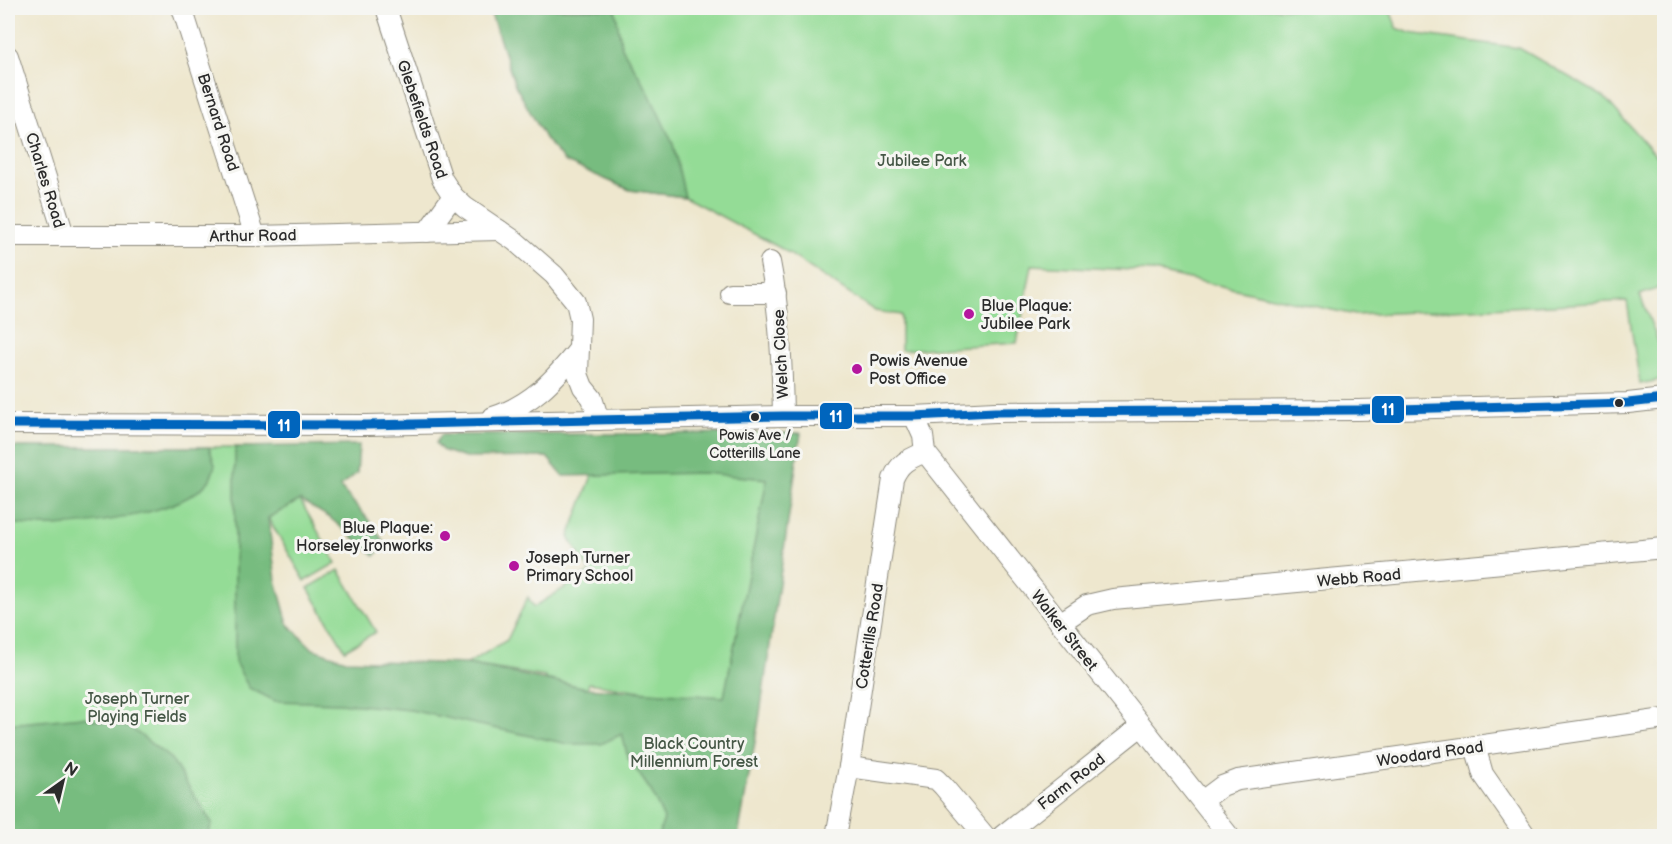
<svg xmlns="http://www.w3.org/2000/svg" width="1672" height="844" viewBox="0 0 1672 844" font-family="'Balsamiq Sans',sans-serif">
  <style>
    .green { fill: #94dc96; stroke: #608460; stroke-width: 1.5 }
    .forest { fill: #77bc7f; stroke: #517455; stroke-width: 1.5 }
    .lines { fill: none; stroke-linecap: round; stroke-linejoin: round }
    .minor-casing { stroke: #8c897c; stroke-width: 22 }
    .minor { stroke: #fff; stroke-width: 20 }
    .bus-1-casing { stroke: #f6f6f2; stroke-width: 14 }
    .bus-1 { stroke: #0065bd; stroke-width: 9 }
    .poi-dot { fill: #b5179e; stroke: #f6f6f2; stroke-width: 2 }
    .bus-dot { fill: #2b2b2b; stroke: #f6f6f2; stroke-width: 2 }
    .labels { text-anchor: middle; stroke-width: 6; stroke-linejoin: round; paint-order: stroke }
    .bus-label { font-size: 14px; fill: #2b2b2b; stroke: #f6f6f2 }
    .street-label { font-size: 16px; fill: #2b2b2b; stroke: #f6f6f2 }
    .park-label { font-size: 16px; fill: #455746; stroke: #f6f6f2 }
    .poi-label { font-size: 16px; fill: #2b2b2b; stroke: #f6f6f2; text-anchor: start }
    .line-badge { stroke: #f6f6f2; stroke-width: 2 }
    .badge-label { font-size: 16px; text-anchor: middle; font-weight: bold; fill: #fff }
  </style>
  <rect width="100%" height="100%" fill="#f6f6f2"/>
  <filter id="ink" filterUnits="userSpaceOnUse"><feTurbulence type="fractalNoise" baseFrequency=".0167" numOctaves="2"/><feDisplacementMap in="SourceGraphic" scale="12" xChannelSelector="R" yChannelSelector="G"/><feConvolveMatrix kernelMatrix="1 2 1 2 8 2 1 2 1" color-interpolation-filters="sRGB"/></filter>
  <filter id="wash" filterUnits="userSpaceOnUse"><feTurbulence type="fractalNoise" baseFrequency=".008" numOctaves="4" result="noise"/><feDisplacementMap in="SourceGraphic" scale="24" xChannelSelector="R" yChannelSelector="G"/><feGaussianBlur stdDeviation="1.35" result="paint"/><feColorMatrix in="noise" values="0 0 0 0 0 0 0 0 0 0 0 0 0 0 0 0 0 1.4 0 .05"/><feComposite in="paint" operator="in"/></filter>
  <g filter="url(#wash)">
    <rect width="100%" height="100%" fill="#eee7ce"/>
    <g class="green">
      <path d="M489,8h900l8,20 13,5 109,15 85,49 60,68v121l-24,9 24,62v22l-24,5 -13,-83 -272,14 -202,-44 -121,-6 -15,78 -116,7v-35l-26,-4 -93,-62 -97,-52 -55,-7 -66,-29 -19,-23z"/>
      <path d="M8,447h251l3,224 482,46 -6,119h-730z"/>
      <path d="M597,462l154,4 16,13 -34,226 -144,-22 -2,5 -42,-9v-2l-78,-13 40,-24 21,-43 6,10 56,-35 -21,-35z"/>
      <path d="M300,500l36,63 -31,18 -37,-63z"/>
      <path d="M339,570l37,62 -31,18 -37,-62z"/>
    </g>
    <g class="forest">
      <path d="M489,8l126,1 7,39 25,41 26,55 12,53 -55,-7 -66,-29 -19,-23 -30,-53z"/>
      <path d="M801,433l-42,287 -21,116h-80l6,-17 -13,-28 -23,-33 -6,-24 -21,10h-33l-158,-34 -71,-7 -64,-2 -26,-13 -14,-26v-215l124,-2 -2,28 -17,14 27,31 17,24 -9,14 -46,-39 -29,-17 -32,18 8,62 12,44 25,25 33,11 121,4 120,24 137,9 43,-218 -64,-6 -140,3 -16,-19 -82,1 -23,-8 -6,-7 5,-8z"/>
      <path d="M8,447h201l6,18c-2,5 -3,13 -7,17 -26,31 -114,42 -154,44 -15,1 -31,-2 -46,-3z"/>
      <path d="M83,717l48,11 40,31 41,64 -4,13h-200v-112z"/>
    </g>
  </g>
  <g filter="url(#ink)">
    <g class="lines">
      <g class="minor-casing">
        <g id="minor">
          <path d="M182,8l73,228"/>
          <path d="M386,8l56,171 11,17 12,11 50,34 39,34 22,27 4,17 -2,55 5,13 9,11 7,22"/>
          <path d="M8,56l56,179"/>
          <path d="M427,232l26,-36"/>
          <path d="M8,236h247l244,-6"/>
          <path d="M770,262c10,50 12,102 13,154"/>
          <path d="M730,293h46"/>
          <path d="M914,416l9,20 2,16 304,384"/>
          <path d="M493,417c38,-12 61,-37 86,-68"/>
          <path d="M8,424l359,1 416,-9h131l81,-4 363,-2 270,-7 36,-4"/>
          <path d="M1060,623l27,-18 26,-6 551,-51"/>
          <path d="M1475,746l8,28 43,62"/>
          <path d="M849,767l87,12 7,7 42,50"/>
          <path d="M1202,801l20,-15 16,-6 426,-61"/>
          <path d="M836,836l13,-69 44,-288c7,-17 16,-20 32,-27"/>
          <path d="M1002,836l139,-110"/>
        </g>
      </g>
      <use href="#minor" class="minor"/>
      <g class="bus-1-casing">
        <path id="bus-1" d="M8,424l359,1 416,-9h131l81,-4 363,-2 270,-7 36,-4"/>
      </g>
      <use href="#bus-1" class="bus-1"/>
    </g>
  </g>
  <g class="poi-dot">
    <circle cx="969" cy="314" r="6"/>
    <circle cx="857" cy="369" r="6"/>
    <circle cx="445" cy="536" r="6"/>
    <circle cx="514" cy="566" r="6"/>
  </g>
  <g class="bus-dot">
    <circle cx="1619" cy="403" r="5"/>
    <circle cx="755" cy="417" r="5"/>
  </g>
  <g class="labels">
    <g class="bus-label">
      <text x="755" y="440">Powis Ave /<tspan x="755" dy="18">Cotterills Lane</tspan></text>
    </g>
    <g class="street-label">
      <text transform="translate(423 119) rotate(71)" y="6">Glebefields Road</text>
      <text transform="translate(219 122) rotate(72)" y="6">Bernard Road</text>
      <text transform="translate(46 180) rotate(73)" y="6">Charles Road</text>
      <text transform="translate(253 235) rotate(-1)" y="6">Arthur Road</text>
      <text transform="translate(780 354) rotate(-93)" y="6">Welch Close</text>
      <text transform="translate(1359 577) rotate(-5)" y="6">Webb Road</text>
      <text transform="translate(1065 630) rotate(52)" y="6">Walker Street</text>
      <text transform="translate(869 636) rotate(-81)" y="6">Cotterills Road</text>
      <text transform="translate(1430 753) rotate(-8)" y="6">Woodard Road</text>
      <text transform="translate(1071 781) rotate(-38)" y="6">Farm Road</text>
    </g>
    <g class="park-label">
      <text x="922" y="166">Jubilee Park</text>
      <text x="137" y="704">Joseph Turner<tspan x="137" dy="18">Playing Fields</tspan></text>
      <text x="694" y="749">Black Country<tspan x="694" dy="18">Millennium Forest</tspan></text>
    </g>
    <g class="poi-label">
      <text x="981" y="311">Blue Plaque:<tspan x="981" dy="18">Jubilee Park</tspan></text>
      <text x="869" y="366">Powis Avenue<tspan x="869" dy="18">Post Office</tspan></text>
      <text x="433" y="533" text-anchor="end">Blue Plaque:<tspan x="433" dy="18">Horseley Ironworks</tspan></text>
      <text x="526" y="563">Joseph Turner<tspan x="526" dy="18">Primary School</tspan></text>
    </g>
  </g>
  <g class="line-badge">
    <rect x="1371" y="395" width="34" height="29" rx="6" fill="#0065bd"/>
    <rect x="819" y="402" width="34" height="28" rx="6" fill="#0065bd"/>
    <rect x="267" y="410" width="34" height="29" rx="6" fill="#0065bd"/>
  </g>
  <g class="badge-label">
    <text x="1388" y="415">11</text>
    <text x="836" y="422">11</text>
    <text x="284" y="431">11</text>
  </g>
  <rect width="1672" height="844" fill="none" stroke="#f6f6f2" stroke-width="30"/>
  <g transform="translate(63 781) rotate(34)" stroke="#f6f6f2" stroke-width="4.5" paint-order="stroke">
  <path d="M0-4.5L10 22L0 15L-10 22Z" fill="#2b2b2b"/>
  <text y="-9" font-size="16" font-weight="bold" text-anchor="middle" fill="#2b2b2b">N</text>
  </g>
</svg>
